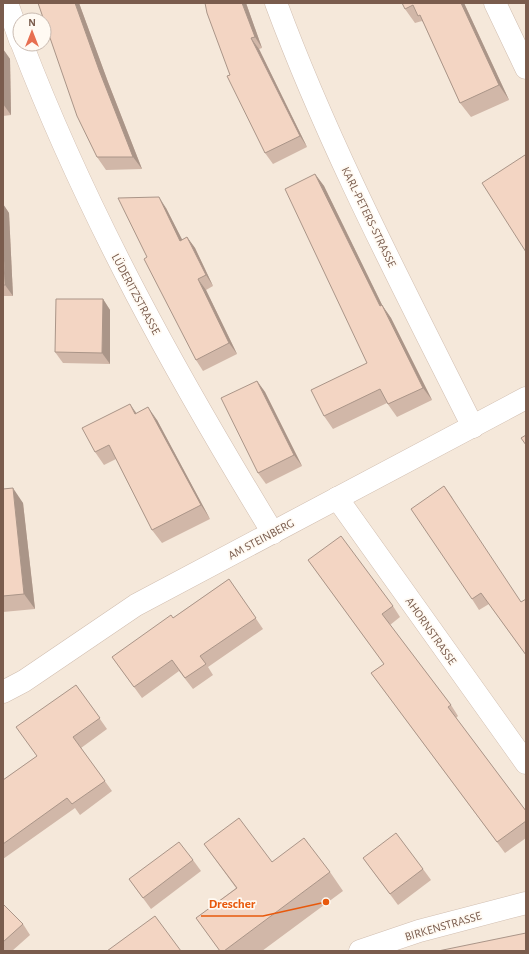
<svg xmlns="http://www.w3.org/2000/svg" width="529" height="954" viewBox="0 0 529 954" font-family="'Alegreya Sans',sans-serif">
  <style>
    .residential { fill: #f5e8da; fill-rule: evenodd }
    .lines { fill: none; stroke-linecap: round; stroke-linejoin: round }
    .street-casing { stroke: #d1beb0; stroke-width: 23 }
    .street { stroke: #fff; stroke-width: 22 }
    .wall { fill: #d1b7a8 }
    .shaded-wall { fill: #aa9588 }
    .building { fill: #f3d5c3; stroke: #aa9588 }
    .labels { text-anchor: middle; stroke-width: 3.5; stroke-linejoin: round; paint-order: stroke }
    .street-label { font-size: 12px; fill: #7a5c4d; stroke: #fffaf3 }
    .leader { fill: none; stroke: #e8590c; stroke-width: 1.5 }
    .callout-dot { fill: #e8590c; stroke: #fffaf3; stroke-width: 1.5 }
    .callout-label { font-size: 13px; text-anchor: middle; font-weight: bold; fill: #e8590c; stroke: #fffaf3; stroke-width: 3.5; stroke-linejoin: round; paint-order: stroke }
  </style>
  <rect width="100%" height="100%" fill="#fdf6ec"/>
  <path class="residential" d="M3,3h523v948h-523zM20,20h24v24h-24z"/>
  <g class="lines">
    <g class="street-casing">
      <g id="street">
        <path d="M7,3l13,37"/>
        <path d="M276,3c54,146 127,284 197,424"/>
        <path d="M495,3l31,65"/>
        <path d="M22,44c66,172 155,332 251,489"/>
        <path d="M337,498l189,265"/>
        <path d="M3,692l21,-11 112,-76 390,-207"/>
        <path d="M360,951l59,-20 107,-28"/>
      </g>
    </g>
    <use href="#street" class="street"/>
  </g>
  <g class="wall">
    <path d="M38,3h41l29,79 34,87 -36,1 -9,-13z"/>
    <path d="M246,3l16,45 -3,1 48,98 -34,17 -8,-11 -35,-78z"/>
    <path d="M402,3h62l45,97 -38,17 -11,-14 -36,-79 -2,-3 -7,2 -10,-14z"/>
    <path d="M3,49l7,10 1,56 -8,1z"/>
    <path d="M315,174l9,12 58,119 9,13 41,82 -35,17 -10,-14 -54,26 -9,-13 43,-53z"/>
    <path d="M3,204l6,9 4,83h-10z"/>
    <path d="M166,208l16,32 5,-3 8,11 18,38 -7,4 31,64 -34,17 -7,-11 -49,-103z"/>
    <path d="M103,299l7,11v54l-47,-1 -8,-11z"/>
    <path d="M257,381l8,11 37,74 -36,18 -8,-11z"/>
    <path d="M137,413l20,7 53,99 -48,24 -10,-13 -36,-71 -12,6 -9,-13z"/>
    <path d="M444,486l8,11 74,158 -37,-51 -10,6 -7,-11z"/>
    <path d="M3,489l20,14 12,106 -32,3z"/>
    <path d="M308,560l85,46 7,11 -10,8 61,80 7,11 -2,2 70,93v27l-21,15 -134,-180 13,-9z"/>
    <path d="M229,579l34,50 -55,38 5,8 -20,14 -14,-18 -37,27 -30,-41 61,-39z"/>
    <path d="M76,685l31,44 -26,19 31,43 -32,24 -5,-7 -72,51v-79l34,-24z"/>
    <path d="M204,844l68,18 58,10 13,19 -81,60h-42l-24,-33 40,-30z"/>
    <path d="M363,858l60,11 8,11 -33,25z"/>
    <path d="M193,860l8,11 -50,38 -22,-30z"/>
    <path d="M3,904l20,20 7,11 -18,16h-9z"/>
  </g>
  <g class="shaded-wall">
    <path d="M75,3h4l29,79 34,87 -9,-12 -34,-87z"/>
    <path d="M242,3h4l16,45 -7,-11z"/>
    <path d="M461,3h3l45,97 -10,-15z"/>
    <path d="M251,38l8,11 48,98 -7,-11z"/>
    <path d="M3,49l7,10 1,56 -8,-11z"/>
    <path d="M315,174l9,12 65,133 -9,-13z"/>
    <path d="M159,197l7,11 22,43 -8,-10z"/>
    <path d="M3,204l6,9 4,83 -8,-11 -2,-49z"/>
    <path d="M187,237l8,11 18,38 -7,-11z"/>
    <path d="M198,279l8,11 31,64 -8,-11z"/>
    <path d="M103,299l7,11v54l-8,-11z"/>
    <path d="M382,305l9,13 41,82 -9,-12z"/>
    <path d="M257,381l8,11 37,74 -8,-11z"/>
    <path d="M130,404l9,13 -4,-3z"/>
    <path d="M148,407l9,13 53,99 -9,-14z"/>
    <path d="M13,488l10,15 12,106 -11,-15z"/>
  </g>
  <g class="building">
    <path d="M38,3h37l24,67 34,87h-36l-20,-41z"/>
    <path d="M205,3h37l13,34 -4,1 49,98 -35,17 -38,-77 3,-1 -23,-62z"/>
    <path d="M402,3h59l38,82 -39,18 -40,-88 -2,1 -5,-11 -8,4z"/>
    <path d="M525,155l1,1v96l-44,-69z"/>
    <path d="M315,174l65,132 2,-1 41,83 -35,16 -8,-15 -56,27 -13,-26 56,-27 -82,-174z"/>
    <path d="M159,197l21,44 7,-4 19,38 -8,4 31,64 -33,17 -52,-101 3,-2 -29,-59z"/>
    <path d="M3,236l2,49h-2z"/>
    <path d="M56,299h47l-1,54 -47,-1z"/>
    <path d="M257,381l37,74 -36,18 -37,-75z"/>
    <path d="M130,404l5,10 13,-7 53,98 -49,25 -43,-85 -14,7 -13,-24z"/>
    <path d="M526,435v10l-5,-7z"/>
    <path d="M444,486l77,116 5,-3v56l-45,-62 -9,6 -61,-90z"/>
    <path d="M13,488l11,106 -21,2v-107z"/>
    <path d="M341,536l52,70 -11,8 69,91 -3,2 78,104v10l-29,21 -126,-169 13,-9 -76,-104z"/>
    <path d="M229,579l27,39 -56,38 6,8 -21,14 -13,-18 -38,27 -22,-30 59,-42 2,3z"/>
    <path d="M76,685l24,33 -27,19 32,44 -33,23 -5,-6 -64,46v-64l34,-24 -21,-29z"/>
    <path d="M239,818l33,44 32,-24 26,34 -106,79h-4l-24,-33 41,-30 -33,-44z"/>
    <path d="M396,833l27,36 -33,25 -27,-36z"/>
    <path d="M179,842l14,18 -50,38 -14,-19z"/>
    <path d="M3,904l20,20 -20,18z"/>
    <path d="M155,916l26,35h-74z"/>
    <path d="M526,933v18h-88z"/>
  </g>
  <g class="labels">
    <g class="street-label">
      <text transform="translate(369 217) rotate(64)" y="4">KARL-PETERS-STRASSE</text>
      <text transform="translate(136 294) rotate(62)" y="4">LÜDERITZSTRASSE</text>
      <text transform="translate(261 539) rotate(-28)" y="4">AM STEINBERG</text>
      <text transform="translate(431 631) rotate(55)" y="4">AHORNSTRASSE</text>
      <text transform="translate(443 926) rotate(-16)" y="4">BIRKENSTRASSE</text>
    </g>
  </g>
  <path class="leader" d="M326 902L263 916H201"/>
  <circle class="callout-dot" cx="326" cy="902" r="4"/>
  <g class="callout-label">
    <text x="232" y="908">Drescher</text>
  </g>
  <rect width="529" height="954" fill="none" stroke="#7a5c4d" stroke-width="8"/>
  <g transform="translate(32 32)"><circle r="19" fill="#fffaf3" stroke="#cabbb1"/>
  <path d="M0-3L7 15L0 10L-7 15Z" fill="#e76f51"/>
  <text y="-6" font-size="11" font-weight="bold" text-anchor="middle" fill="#7a5c4d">N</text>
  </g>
</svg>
